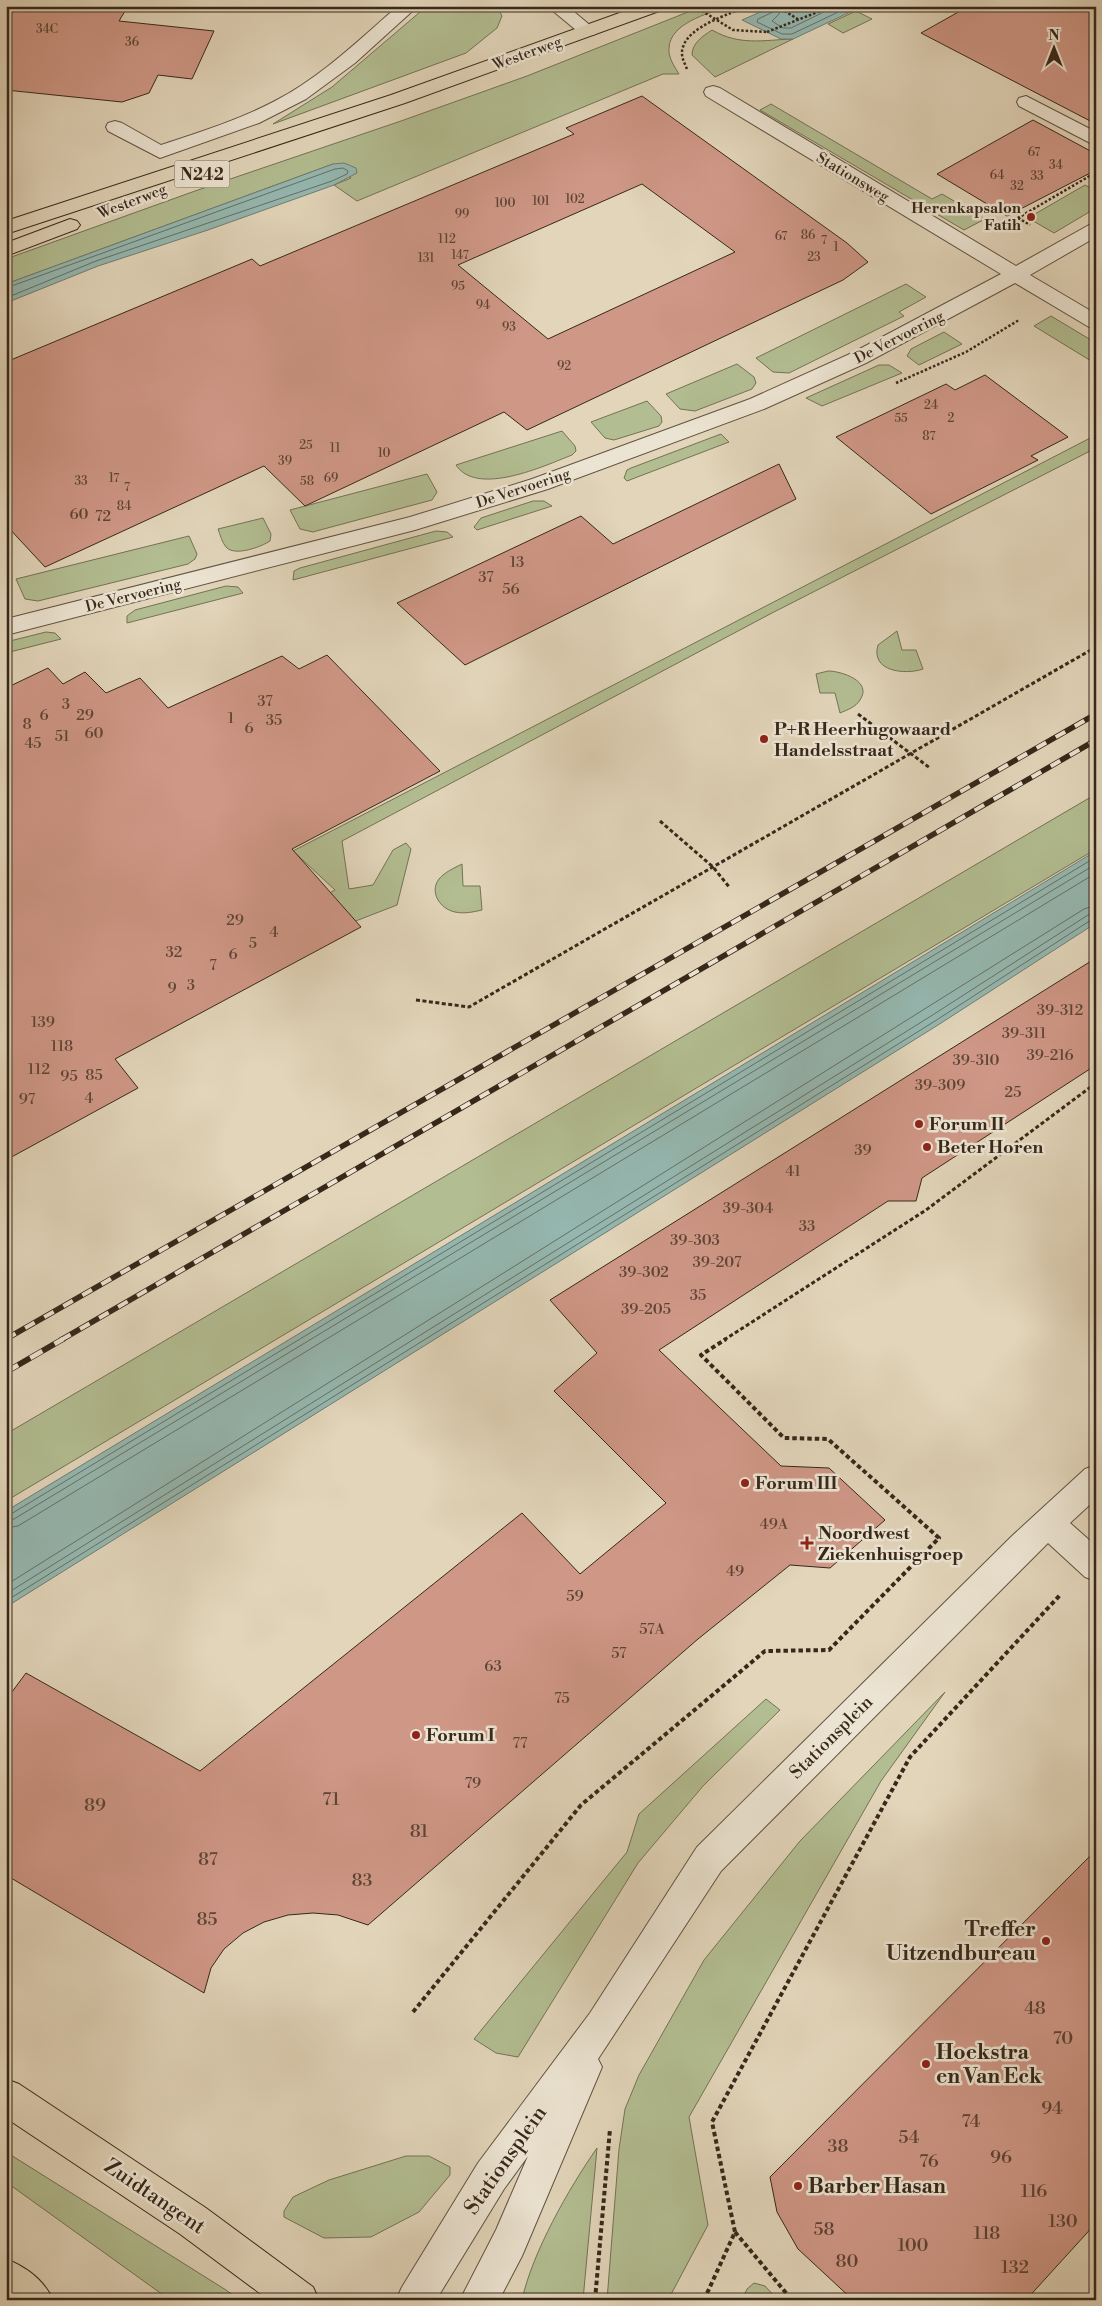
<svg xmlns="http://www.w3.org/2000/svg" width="1102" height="2306" viewBox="0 0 1102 2306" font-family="'Libre Bodoni',serif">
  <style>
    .green { fill: #b2bd91; stroke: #747256 }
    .water { fill: #95b8b1; stroke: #6f7e75 }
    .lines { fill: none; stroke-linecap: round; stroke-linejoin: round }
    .shore { stroke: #667066; stroke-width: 1 }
    .building { fill: #cf9786; stroke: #37281a; fill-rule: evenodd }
    .minor-casing { stroke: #625342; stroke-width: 2 }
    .major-casing { stroke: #37281a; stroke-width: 2 }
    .path-far2 { stroke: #37281a; stroke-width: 2.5; stroke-dasharray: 2.5 2; stroke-linecap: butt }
    .path-far1 { stroke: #37281a; stroke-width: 3; stroke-dasharray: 4 2.5; stroke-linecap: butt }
    .path { stroke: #37281a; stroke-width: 4; stroke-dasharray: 4.5 3; stroke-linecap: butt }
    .minor { fill: #ece4d2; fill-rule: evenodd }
    .major { fill: #e2d5ba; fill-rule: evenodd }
    .rail-far1-casing { stroke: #37281a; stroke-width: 5.5 }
    .rail-casing { stroke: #37281a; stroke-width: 6 }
    .rail-far1 { stroke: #ece4d2; stroke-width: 4; stroke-dasharray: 11; stroke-linecap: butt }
    .rail { stroke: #ece4d2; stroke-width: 4.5; stroke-dasharray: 14; stroke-linecap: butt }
    .path-bridge { stroke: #37281a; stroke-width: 2.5; stroke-dasharray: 2.5 2; stroke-linecap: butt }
    .poi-dot { fill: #8f2418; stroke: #ece4d2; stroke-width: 2 }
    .labels { text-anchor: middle; stroke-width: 5; stroke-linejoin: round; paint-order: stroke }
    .far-number-label { font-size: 12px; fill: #5d4435 }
    .far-street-label { font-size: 15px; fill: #37281a; stroke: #ece4d2 }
    .far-poi-label { font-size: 15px; font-weight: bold; fill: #37281a; stroke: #ece4d2; text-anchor: end }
    .number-label { font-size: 15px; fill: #5d4435 }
    .shield { fill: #ece4d2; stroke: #6d6051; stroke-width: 1 }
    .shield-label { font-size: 16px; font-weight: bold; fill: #37281a }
    .poi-label { font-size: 18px; font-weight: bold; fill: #37281a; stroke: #ece4d2; text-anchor: start }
    .street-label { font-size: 18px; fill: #37281a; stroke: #ece4d2 }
    .near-number-label { font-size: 18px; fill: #5d4435 }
    .near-poi-label { font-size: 21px; font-weight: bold; fill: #37281a; stroke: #ece4d2; text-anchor: start }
    .near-street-label { font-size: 21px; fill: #37281a; stroke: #ece4d2 }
  </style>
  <rect width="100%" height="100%" fill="#e2d5ba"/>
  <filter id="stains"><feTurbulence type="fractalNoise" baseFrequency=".004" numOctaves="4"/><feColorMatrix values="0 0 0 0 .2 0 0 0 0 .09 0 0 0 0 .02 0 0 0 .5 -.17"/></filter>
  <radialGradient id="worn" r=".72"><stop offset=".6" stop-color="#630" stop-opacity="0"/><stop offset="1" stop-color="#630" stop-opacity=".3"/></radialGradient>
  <g class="green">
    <path d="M427,6h70l5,10 -5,12 -31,25 -193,71 59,-37z"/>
    <path d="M703,6h24c-19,8 -57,17 -58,42 -1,9 5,18 10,26h-16l-306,127 -23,-16 17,-7 -18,-14 -327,120v-25l189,-68 206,-70 126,-45z"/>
    <path d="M856,11l16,8 -29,14 -15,-9z"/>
    <path d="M712,30c28,16 51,10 81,9l-78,38 -23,-22c0,-12 11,-19 20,-25z"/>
    <path d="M771,104l161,95 10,-5 43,25 -21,11 -204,-120z"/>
    <path d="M1085,185l11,6 -4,5 4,2v10l-42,25 -26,-15z"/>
    <path d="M906,284l20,13 -27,15 5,4 -115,57 -16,-1 -17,-14z"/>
    <path d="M1051,316l45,27v21l-62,-38z"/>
    <path d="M944,332l18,12 -43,21 -12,-9 4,-7z"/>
    <path d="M737,364l17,13 2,6 -4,6 -57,22 -15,-2 -14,-15z"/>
    <path d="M879,365h10l13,8 -80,33 -16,-8z"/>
    <path d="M647,401l14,15 1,6 -3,4 -45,14 -9,-2 -14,-16z"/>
    <path d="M562,431l13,15 1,5 -4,4c-28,11 -95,42 -116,10z"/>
    <path d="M721,434l8,8 -102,39 -3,-3 3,-8 4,-2z"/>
    <path d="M1096,435v13l-324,165 -430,228 7,48 24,-4 20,-35 13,-7 5,6 -14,56 -62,24 -22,-27 22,-12 -42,-39z"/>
    <path d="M427,474l10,18 -5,8 -112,30 -7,2 -13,-3 -10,-19z"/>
    <path d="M533,501h11l8,5 -75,24 -3,-3 7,-9z"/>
    <path d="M263,518l8,16 -1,7c-9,6 -34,15 -43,7 -5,-5 -7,-14 -9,-19z"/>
    <path d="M436,531l11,1 6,5 -160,43 1,-9 6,-3z"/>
    <path d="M189,536l8,18 -2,5 -7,5 -150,37 -13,-2 -9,-20z"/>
    <path d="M226,586l12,1 5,6 -116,30v-7l8,-6z"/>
    <path d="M897,631l5,19h14l7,19c-17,6 -53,3 -45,-24z"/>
    <path d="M46,632l9,1 6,6 -55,14v-11z"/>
    <path d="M828,671c13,0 45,10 32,29 -4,7 -13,10 -20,13l-5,-20h-15l-4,-19z"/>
    <path d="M1096,794v55l-1090,652v-67z"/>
    <path d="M462,864l1,22h17l2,24c-9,2 -18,4 -27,2 -15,-3 -26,-20 -16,-33 6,-7 15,-11 23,-15z"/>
    <path d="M945,1692l-64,89 -192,336 19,108 -40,75h-61l12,-151 6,-40 14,-34 65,-115 96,-119z"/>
    <path d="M766,1699l14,11 -77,76 -65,77 -120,194 -22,-4 -22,-14 153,-187 12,-38z"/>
    <path d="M597,2148l-14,152h-61c10,-47 47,-112 75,-152z"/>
    <path d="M6,2152l220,138 14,10h-70l-164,-118z"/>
    <path d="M406,2156h23l21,11v8l-31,37 -48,25 -47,1 -40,-21v-6l9,-14 36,-17z"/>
    <path d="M754,2283l11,3 13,14h-36l5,-11z"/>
  </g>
  <g class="water">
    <path d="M774,6h89l-70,33h-12l-39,-19z"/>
    <path d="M344,163l12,5 1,5 -23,12 -126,45 -110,36 -92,37v-19l327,-120z"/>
    <path d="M1096,851v72l-158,102 -932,582v-96z"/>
  </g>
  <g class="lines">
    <g class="shore">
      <path d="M774,6l-1,6 -15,7 -1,3 25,12h10l59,-28"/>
      <path d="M781,6l-2,8 -7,7 11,7h8l45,-22"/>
      <path d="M6,288l329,-119 8,-1 5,3 -1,3 -15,7 -236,80 -90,37"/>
      <path d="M6,1515l5,-1 1085,-657"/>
      <path d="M6,1521l8,-2 1082,-655"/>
      <path d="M6,1528l12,-2 1078,-653"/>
      <path d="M6,1585l1078,-676 12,-4"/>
      <path d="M6,1594l925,-578 157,-101 8,-2"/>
      <path d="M6,1601l929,-580 156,-101 5,-1"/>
    </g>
  </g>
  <g class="building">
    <path d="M6,6h122l-9,15 95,10 -22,48 -34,-4 -9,18 -27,9 -116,-12z"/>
    <path d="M969,6h127v118l-175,-91z"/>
    <path d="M642,96l205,147 21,19 -25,18 -316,150 -23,-18 -199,94 -41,-40 -219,101 -39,-42v-163l246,-103 8,7 314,-132 -8,-6zM642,184l93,68 -187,87 -90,-74z"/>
    <path d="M1033,120l63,34v16l-89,46 -70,-42z"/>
    <path d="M985,375l83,62 -37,19 7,4 -107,54 -95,-77 110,-53 9,6z"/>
    <path d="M779,464l17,35 -331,166 -68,-62 184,-87 32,28z"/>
    <path d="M327,655l113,116 -148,78 69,78 -246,132 23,29 -132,72v-472l42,-20 15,16 22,-12 21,21 34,-15 28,30 114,-52 17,13z"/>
    <path d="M1096,958v107l-174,113 -6,23h-28l-229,149 122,116 48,2 56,52 -55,48 -40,-3 -92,74 -330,286 -30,-10 -25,-2 -25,2 -24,7 -21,11 -19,16 -13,19 -7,25 -198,-118v-175l20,-27 174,98 322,-258 58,61 86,-71 -112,-112 43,-38 -47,-53z"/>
    <path d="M1096,1850v373l-70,77h-173l-55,-51 -21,-37 -7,-35z"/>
  </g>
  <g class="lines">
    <g class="minor-casing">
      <g id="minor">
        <path d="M398,6h20l-63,57 -49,36 -47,24 -99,35 -52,-27 -2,-4 2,-4 7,-2 7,2 39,22c39,-13 78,-25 114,-44 46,-24 84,-61 123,-95z"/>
        <path d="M547,6h20l30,25 -3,4h-12z"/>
        <path d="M713,86l7,2 296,178 73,-41 7,-2v14l-66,38 66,39v15l-7,-2 -74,-44 -149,80 -102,46 -216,80 -133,41 -409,105v-16l404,-102 122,-38 218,-80 102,-46 149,-79 -295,-178 -2,-4 2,-4z"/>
        <path d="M1026,96l70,36v14l-77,-40 -2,-4 2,-4z"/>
        <path d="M1096,1465v34l-26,24 26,23v35l-11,-4 -37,-34 -327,328 -123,188 4,8 -80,189 -23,44h-39l36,-70 32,-74 -24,33 -68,111h-40l6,-13 76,-124 112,-150 107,-166 316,-312 72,-66z"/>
      </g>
    </g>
    <g class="major-casing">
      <g id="major">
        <path d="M639,6h26l-3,4 -257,93 -399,131v-13l385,-126z"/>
        <path d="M70,219l7,2 3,4 -3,4 -71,27v-13z"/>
        <path d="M6,2079l13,5 187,124 107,79 6,13h-50l-89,-66 -174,-116z"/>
        <path d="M6,2259c20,8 38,21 47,41h-47z"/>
      </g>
    </g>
    <g class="path-far2">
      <path d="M777,6l22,14"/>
      <path d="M767,32l66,-26"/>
      <path d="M687,69c-3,-7 -7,-14 -4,-22 6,-21 47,-33 65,-41"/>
      <path d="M1018,218l12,7"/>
      <path d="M1006,225l87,-51"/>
      <path d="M896,383l70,-31 53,-32"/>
    </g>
    <g class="path-far1">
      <path d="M858,714l72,54"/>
      <path d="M660,821l53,46 17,21"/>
      <path d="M416,1000l53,7 627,-360"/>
      <path d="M724,1340l202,-130 170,-127"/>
    </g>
    <g class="path">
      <path d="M413,2012l168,-207 184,-154 64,-1 110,-112 -111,-99 -44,-1 -83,-83 25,-16"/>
      <path d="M735,2232l57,68"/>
      <path d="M595,2300l15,-171"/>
      <path d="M704,2300l31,-68 -23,-110 198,-365 151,-163"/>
    </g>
    <use href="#minor" class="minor"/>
    <use href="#major" class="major"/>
    <g class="rail-far1-casing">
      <g id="rail-far1">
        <path d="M6,1339l1090,-625"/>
        <path d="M61,1340l1035,-600"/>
      </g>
    </g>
    <g class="rail-casing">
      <path id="rail" d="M6,1372l57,-33"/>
    </g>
    <use href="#rail-far1" class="rail-far1"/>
    <use href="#rail" class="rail"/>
    <path class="path-bridge" d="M694,6l39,24 34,2"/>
  </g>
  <g class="poi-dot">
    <circle cx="1031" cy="217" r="5"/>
    <circle cx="764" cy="739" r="5"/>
    <circle cx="919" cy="1124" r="5"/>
    <circle cx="927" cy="1147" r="5"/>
    <circle cx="745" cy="1483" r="5"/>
    <path d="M804.5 1535.5h5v5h5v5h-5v5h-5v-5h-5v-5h5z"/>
    <circle cx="416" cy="1735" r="5"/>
    <circle cx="1046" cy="1941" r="5"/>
    <circle cx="926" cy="2064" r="5"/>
    <circle cx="798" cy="2186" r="5"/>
  </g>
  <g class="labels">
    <g class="far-number-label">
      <text x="47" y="33">34C</text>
      <text x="132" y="46">36</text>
      <text x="1034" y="156">67</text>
      <text x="1056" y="169">34</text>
      <text x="997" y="179">64</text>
      <text x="1037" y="180">33</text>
      <text x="1017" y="190">32</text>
      <text x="575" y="203">102</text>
      <text x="541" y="205">101</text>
      <text x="505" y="207">100</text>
      <text x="462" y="218">99</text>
      <text x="808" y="239">86</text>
      <text x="781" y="240">67</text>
      <text x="447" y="243">112</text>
      <text x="824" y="244">7</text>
      <text x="836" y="251">1</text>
      <text x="460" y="259">147</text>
      <text x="814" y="261">23</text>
      <text x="426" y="262">131</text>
      <text x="458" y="290">95</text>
      <text x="483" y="309">94</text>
      <text x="509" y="331">93</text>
      <text x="564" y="370">92</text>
      <text x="931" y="409">24</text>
      <text x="901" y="422">55</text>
      <text x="951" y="422">2</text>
      <text x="929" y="440">87</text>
      <text x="306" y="449">25</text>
      <text x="335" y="452">11</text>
      <text x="384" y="457">10</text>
      <text x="285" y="465">39</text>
      <text x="114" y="482">17</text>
      <text x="331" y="482">69</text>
      <text x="81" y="485">33</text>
      <text x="307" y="485">58</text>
      <text x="127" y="491">7</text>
      <text x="124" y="510">84</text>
    </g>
    <g class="far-street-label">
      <text transform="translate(527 53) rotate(-20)" y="5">Westerweg</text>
      <text transform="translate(853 177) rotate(31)" y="5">Stationsweg</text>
      <text transform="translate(132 201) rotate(-21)" y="5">Westerweg</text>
      <text transform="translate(899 337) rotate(-27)" y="5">De Vervoering</text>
      <text transform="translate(523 488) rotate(-18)" y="5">De Vervoering</text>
      <text transform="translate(133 595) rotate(-14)" y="5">De Vervoering</text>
    </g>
    <g class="far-poi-label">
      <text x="1021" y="213">Herenkapsalon<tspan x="1021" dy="17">Fatih</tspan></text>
    </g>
    <g class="number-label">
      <text x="79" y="519">60</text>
      <text x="103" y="521">72</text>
      <text x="517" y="567">13</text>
      <text x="486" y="582">37</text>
      <text x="511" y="594">56</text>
      <text x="265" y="706">37</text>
      <text x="66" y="709">3</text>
      <text x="44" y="720">6</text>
      <text x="85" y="720">29</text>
      <text x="231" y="723">1</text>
      <text x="274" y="725">35</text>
      <text x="27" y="729">8</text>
      <text x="249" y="733">6</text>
      <text x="94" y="738">60</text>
      <text x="62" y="741">51</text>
      <text x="33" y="748">45</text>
      <text x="235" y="925">29</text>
      <text x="274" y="937">4</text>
      <text x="253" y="948">5</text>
      <text x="174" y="957">32</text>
      <text x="233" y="959">6</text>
      <text x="213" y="970">7</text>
      <text x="191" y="990">3</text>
      <text x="172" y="993">9</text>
      <text x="1060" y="1015">39-312</text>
      <text x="43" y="1027">139</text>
      <text x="1024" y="1038">39-311</text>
      <text x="62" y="1051">118</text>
      <text x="1050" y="1060">39-216</text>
      <text x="976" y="1065">39-310</text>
      <text x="39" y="1074">112</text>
      <text x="94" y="1080">85</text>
      <text x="69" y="1081">95</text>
      <text x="940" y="1090">39-309</text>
      <text x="1013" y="1097">25</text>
      <text x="89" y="1103">4</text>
      <text x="27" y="1104">97</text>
      <text x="863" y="1155">39</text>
      <text x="793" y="1176">41</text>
      <text x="748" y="1213">39-304</text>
      <text x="807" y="1231">33</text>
      <text x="695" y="1245">39-303</text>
      <text x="717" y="1267">39-207</text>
      <text x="644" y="1277">39-302</text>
      <text x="698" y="1300">35</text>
      <text x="646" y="1314">39-205</text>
      <text x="774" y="1529">49A</text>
      <text x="735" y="1576">49</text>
      <text x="575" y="1601">59</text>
      <text x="652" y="1634">57A</text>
      <text x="619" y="1658">57</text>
      <text x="493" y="1671">63</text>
      <text x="562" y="1703">75</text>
      <text x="520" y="1748">77</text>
      <text x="473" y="1788">79</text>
    </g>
    <rect class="shield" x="174.5" y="160.5" width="55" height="27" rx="4"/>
    <g class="shield-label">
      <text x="202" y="180">N242</text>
    </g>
    <g class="poi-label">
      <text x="774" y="735">P+R Heerhugowaard<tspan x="774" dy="21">Handelsstraat</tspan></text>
      <text x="929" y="1130">Forum II</text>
      <text x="937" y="1153">Beter Horen</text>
      <text x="755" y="1489">Forum III</text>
      <text x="818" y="1539">Noordwest<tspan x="818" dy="21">Ziekenhuisgroep</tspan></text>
      <text x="426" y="1741">Forum I</text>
    </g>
    <g class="street-label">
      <text transform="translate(831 1737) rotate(-45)" y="6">Stationsplein</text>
    </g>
    <g class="near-number-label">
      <text x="331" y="1805">71</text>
      <text x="95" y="1811">89</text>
      <text x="419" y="1837">81</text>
      <text x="208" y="1865">87</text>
      <text x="362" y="1886">83</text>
      <text x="207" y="1925">85</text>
      <text x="1035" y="2014">48</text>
      <text x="1063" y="2044">70</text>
      <text x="1052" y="2114">94</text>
      <text x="971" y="2127">74</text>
      <text x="909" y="2143">54</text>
      <text x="838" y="2152">38</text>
      <text x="1001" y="2163">96</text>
      <text x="929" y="2167">76</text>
      <text x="1034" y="2197">116</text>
      <text x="1063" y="2227">130</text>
      <text x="824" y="2235">58</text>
      <text x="987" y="2239">118</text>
      <text x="913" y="2251">100</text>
      <text x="847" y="2267">80</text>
      <text x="1015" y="2273">132</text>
    </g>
    <g class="near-poi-label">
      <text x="1036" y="1936" text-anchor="end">Treffer<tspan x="1036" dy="24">Uitzendbureau</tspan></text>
      <text x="936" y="2059">Hoekstra<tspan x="936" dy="24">en Van Eck</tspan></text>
      <text x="808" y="2193">Barber Hasan</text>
    </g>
    <g class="near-street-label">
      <text transform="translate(505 2160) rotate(-55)" y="7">Stationsplein</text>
      <text transform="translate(155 2196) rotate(34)" y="7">Zuidtangent</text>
    </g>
  </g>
  <rect width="1102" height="2306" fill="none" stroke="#e2d5ba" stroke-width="25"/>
  <rect x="8" y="8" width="1087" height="2291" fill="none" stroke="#37281a" stroke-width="2.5"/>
  <rect x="12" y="12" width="1077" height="2281" fill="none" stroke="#37281a"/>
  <g transform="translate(1054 48)" stroke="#ece4d2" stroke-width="4" paint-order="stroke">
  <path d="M0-4L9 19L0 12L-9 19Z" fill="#37281a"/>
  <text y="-8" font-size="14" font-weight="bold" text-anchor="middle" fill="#37281a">N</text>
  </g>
  <rect width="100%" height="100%" filter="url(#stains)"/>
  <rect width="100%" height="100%" fill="url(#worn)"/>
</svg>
